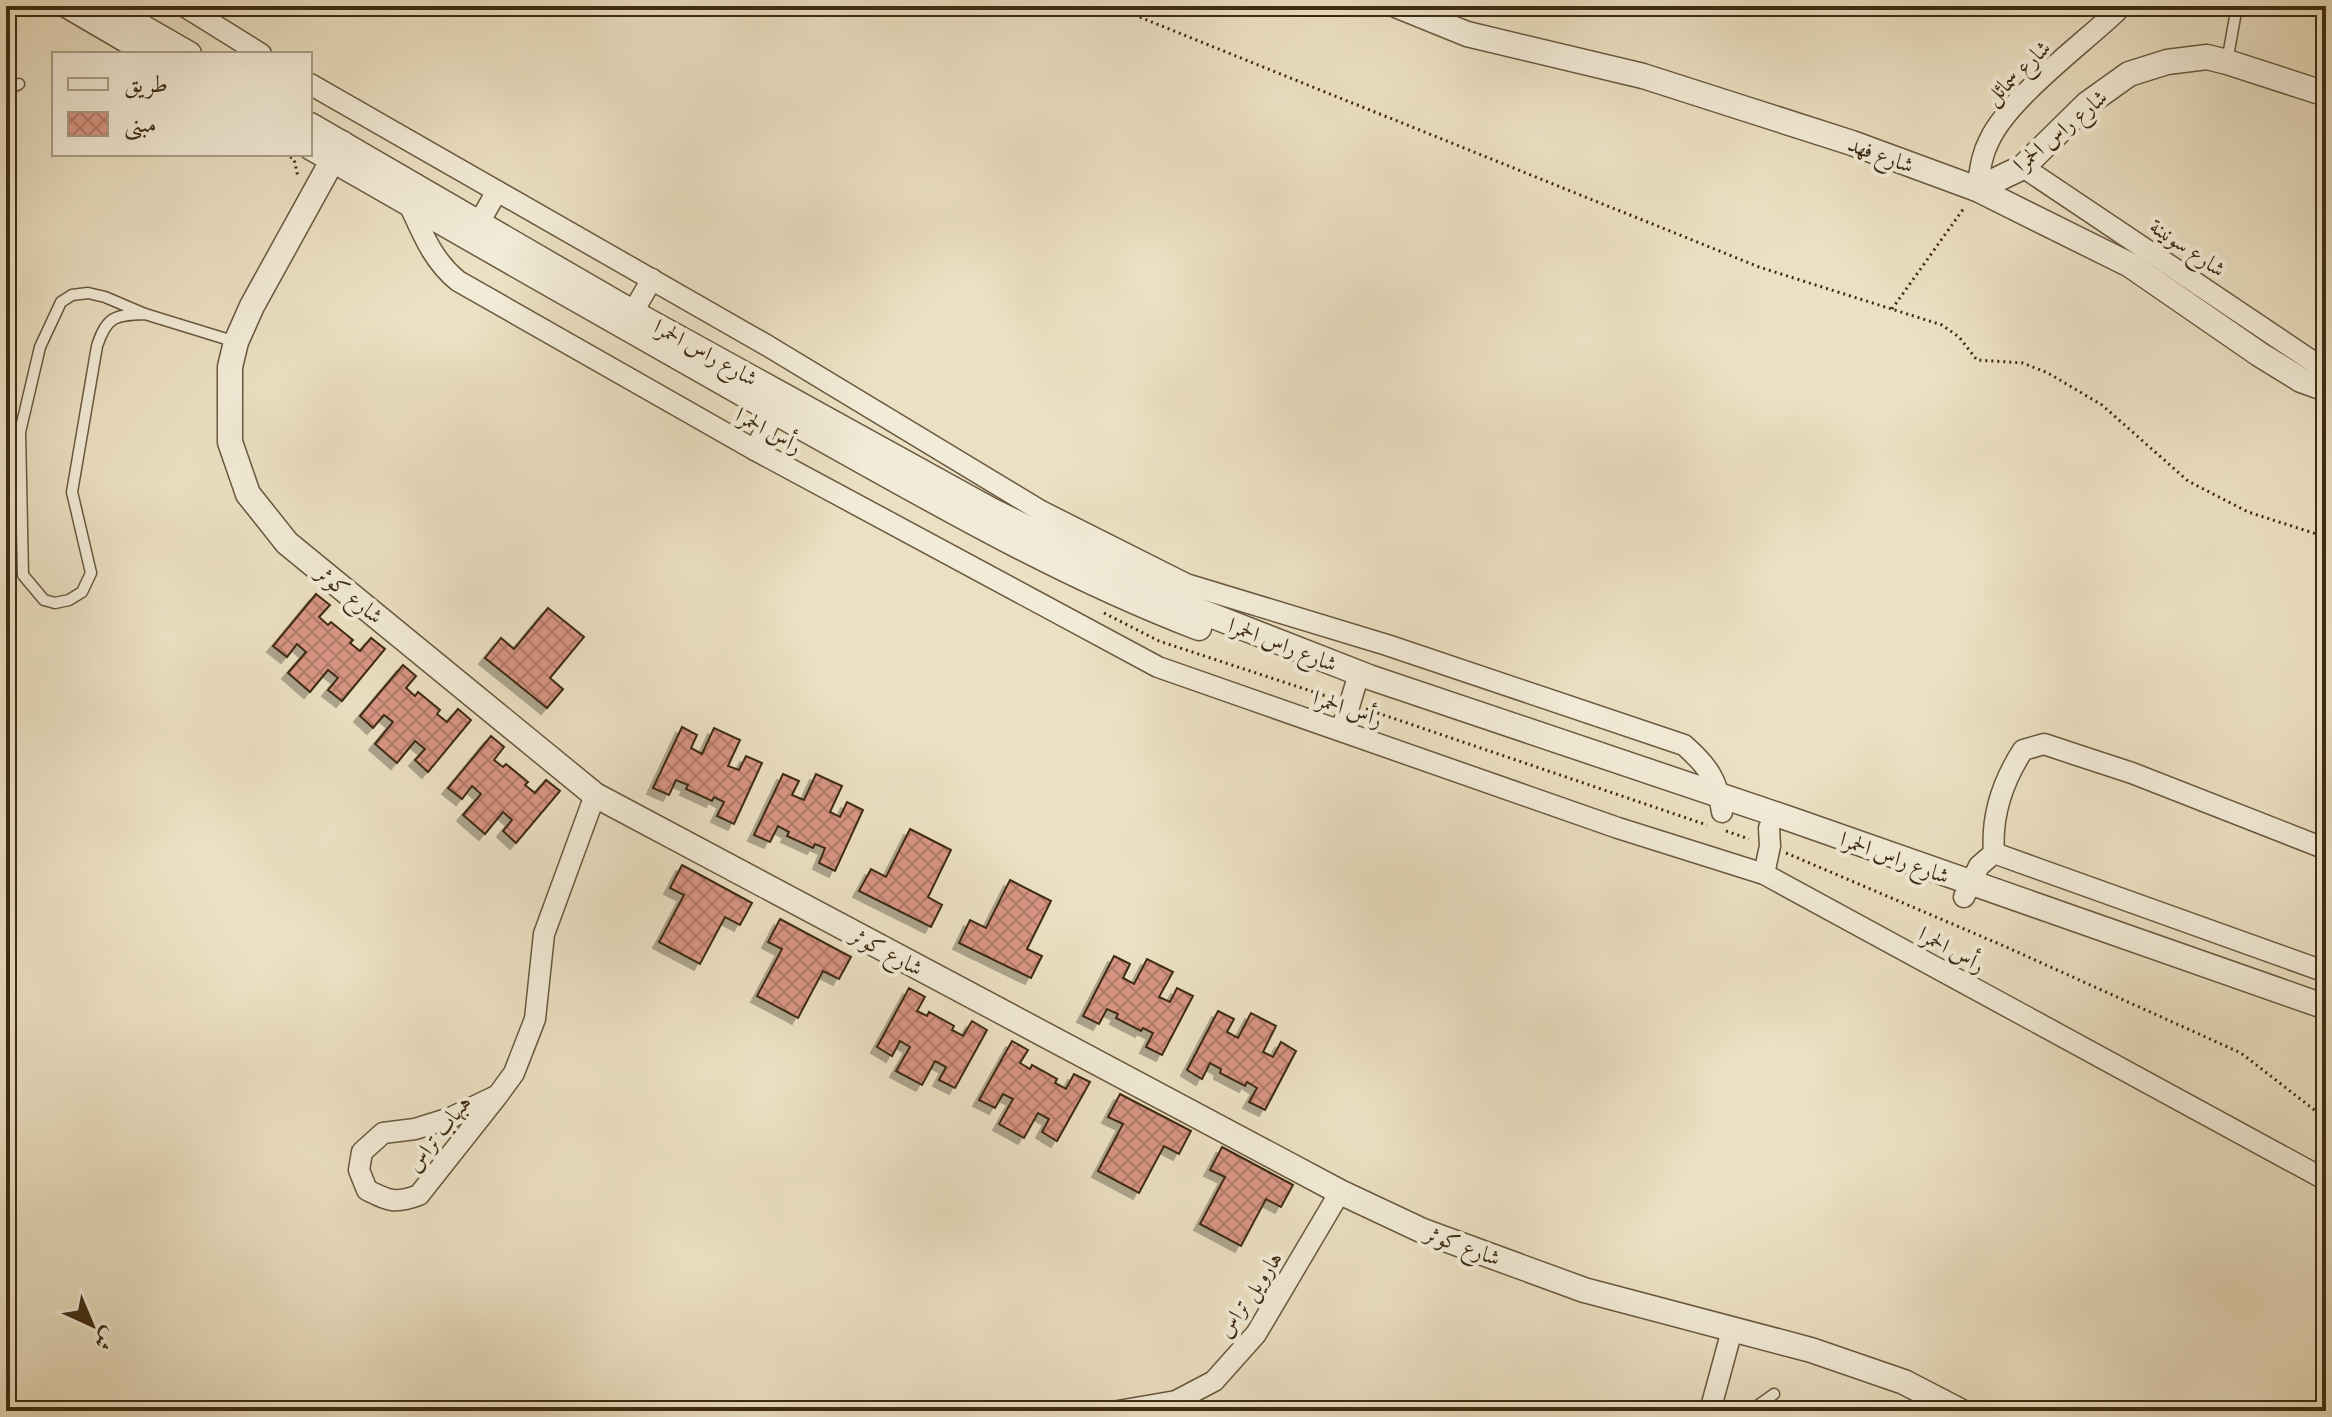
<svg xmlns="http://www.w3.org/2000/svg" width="2332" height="1417" viewBox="0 0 2332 1417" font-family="'IM FELL French Canon',Amiri,serif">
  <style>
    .building { fill: url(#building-cross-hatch); stroke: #3e2b13; stroke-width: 2; filter: url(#shadow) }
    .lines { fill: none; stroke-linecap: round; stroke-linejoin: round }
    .service-casing { stroke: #69583f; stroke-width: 13 }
    .minor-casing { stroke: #69583f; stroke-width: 23 }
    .tertiary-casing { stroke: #69583f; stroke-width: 27 }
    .path { stroke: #3e2b13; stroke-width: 3; stroke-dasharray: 2 4; stroke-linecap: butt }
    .service { stroke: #f2ebd7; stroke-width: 10 }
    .minor { stroke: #f2ebd7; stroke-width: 20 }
    .tertiary { stroke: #f2ebd7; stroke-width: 24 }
    .labels { text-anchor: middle; stroke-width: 8; stroke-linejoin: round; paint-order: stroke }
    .street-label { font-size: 22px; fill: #3e2b13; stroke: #f2ebd7 }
  </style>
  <defs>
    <pattern id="building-cross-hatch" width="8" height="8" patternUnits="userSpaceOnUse" patternTransform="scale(2)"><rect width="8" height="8" fill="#d89583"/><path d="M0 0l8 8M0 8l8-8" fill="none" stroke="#b17a6a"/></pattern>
    <filter id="shadow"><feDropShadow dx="-6" dy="6" stdDeviation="0" flood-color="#0004"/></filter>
  </defs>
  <rect width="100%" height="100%" fill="#ebe0c2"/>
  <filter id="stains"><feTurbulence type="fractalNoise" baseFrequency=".0025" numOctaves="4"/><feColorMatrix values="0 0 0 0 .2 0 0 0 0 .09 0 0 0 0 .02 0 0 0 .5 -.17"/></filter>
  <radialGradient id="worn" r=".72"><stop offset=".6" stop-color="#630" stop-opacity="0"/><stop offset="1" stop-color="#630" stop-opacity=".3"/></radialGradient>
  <g class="building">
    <path d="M316,594l14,11 -11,12 9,8 3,-3 22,18 -3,3 10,8 11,-13 14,11 -43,52 -14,-11 10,-12 -10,-8 -18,22 -22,-19 18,-21 -9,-8 -10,13 -14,-11z"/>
    <path d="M548,608l36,29 -34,41 13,11 -16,19 -62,-50 16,-20 13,11z"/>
    <path d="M403,665l13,11 -10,12 9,8 3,-4 22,18 -3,4 10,8 11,-13 13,11 -43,52 -13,-12 10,-11 -10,-8 -18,22 -22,-19 18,-22 -9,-7 -11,13 -13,-12z"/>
    <path d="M682,727l15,8 -6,13 11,6 12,-26 26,12 -12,26 11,4 7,-14 16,7 -28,61 -17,-8 7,-14 -10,-5 -2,4 -26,-12 2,-4 -12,-5 -7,15 -16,-7z"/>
    <path d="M491,736l13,11 -10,13 9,7 3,-3 22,18 -3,3 10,8 11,-13 14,11 -44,52 -13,-12 9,-11 -9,-8 -18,22 -22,-19 18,-21 -9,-8 -10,13 -14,-11z"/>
    <path d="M783,774l16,7 -7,14 12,5 12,-26 26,12 -12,26 10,5 7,-15 16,8 -28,61 -16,-8 6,-15 -10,-4 -2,4 -26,-12 2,-4 -11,-6 -8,16 -16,-7z"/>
    <path d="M910,829l41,21 -23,47 14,8 -11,22 -72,-36 12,-22 15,8z"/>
    <path d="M682,865l70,38 -12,22 -15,-8 -25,47 -41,-22 25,-47 -14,-7z"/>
    <path d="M1010,880l41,21 -24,48 15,7 -11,22 -72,-35 11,-23 16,8z"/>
    <path d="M780,919l71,38 -12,22 -16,-8 -25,47 -41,-22 25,-47 -14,-7z"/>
    <path d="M1114,956l16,8 -7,14 11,6 13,-25 26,13 -14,25 11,5 7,-14 16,8 -31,59 -16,-8 7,-14 -10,-5 -2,3 -25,-13 2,-4 -11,-5 -8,15 -16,-8z"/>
    <path d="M909,988l16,9 -8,14 10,5 2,-4 25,14 -2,4 11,6 9,-15 15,9 -32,58 -16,-8 7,-13 -11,-6 -13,24 -26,-14 14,-24 -10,-6 -8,15 -15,-9z"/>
    <path d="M1218,1011l16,8 -7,13 11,6 13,-25 25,13 -13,26 10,5 8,-15 15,9 -31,59 -16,-8 8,-14 -10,-6 -2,4 -25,-13 1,-4 -11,-6 -8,16 -15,-9z"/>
    <path d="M1012,1041l16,9 -8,13 10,6 2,-4 25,14 -2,4 11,6 8,-15 16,8 -33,59 -15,-9 7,-13 -11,-6 -14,25 -25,-14 14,-25 -10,-5 -8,14 -16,-8z"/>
    <path d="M1120,1094l71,37 -12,23 -15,-8 -25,47 -41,-22 25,-47 -15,-7z"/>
    <path d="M1222,1147l71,38 -12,22 -15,-8 -25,47 -41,-22 25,-47 -15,-7z"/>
  </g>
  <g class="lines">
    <g class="service-casing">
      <g id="service">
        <path d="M2227,62l10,-56"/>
        <path d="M6,90l13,-6"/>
        <path d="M145,314c-30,1 -38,2 -48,32l-25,146 19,81 -9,19 -13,8 -14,3 -11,-3 -21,-25 -3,-143 20,-85 21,-45 11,-7 16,-2 17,4 40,17 91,28"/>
        <path d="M1750,1411l24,-17"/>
      </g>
    </g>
    <g class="minor-casing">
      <g id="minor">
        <path d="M184,6l77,48"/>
        <path d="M310,84l458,262 273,165 145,73 201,61 297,100c23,20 34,35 38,67"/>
        <path d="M2023,167l295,198 8,2"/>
        <path d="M1977,189c3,-17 4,-33 12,-48 19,-42 92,-96 127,-129l1,-6"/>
        <path d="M408,202c14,30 24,58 50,79l297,169 403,217 460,161 146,46 562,306"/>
        <path d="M471,237l26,-46"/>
        <path d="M626,324l26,-45"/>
        <path d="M755,450l25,-50"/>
        <path d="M1339,730l7,-13 13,-44"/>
        <path d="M1994,853c-3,-38 9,-72 29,-103l21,-6 30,10 58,19 194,76"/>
        <path d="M1994,853l332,119"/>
        <path d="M1764,874l6,-28 -1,-18"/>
        <path d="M1964,897l15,-31 15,-13"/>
        <path d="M498,1095l-79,100c-24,9 -30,6 -52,-5l-8,-20 3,-18 21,-19 32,-4 35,-11 48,-23 16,-22 21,-54 9,-85 51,-139"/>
        <path d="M1118,1411l58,-10 38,-20 42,-47 84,-142"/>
        <path d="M1710,1411l22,-81"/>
      </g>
    </g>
    <g class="tertiary-casing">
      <g id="tertiary">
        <path d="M68,6l82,48"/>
        <path d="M106,6l83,48"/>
        <path d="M1398,6l69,28 176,42 106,34 103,33 125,46 153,76 129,89 42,26 25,9"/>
        <path d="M310,125l322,187 359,198 186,92 192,75 421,142 536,188"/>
        <path d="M342,143l-90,163 -16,36 -6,25v75l18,52 39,49 308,252 745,397 83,39 161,59 227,60 93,32 56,29"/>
        <path d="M310,147c167,95 332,191 500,285 127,71 253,144 389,196"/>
        <path d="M1977,189l46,-22 64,-63 42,-30 38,-12 40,-5 20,5 99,32"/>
      </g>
    </g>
    <g class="path">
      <path d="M33,6l14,8"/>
      <path d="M1112,6l647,261 183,58 17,12 18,23 46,3 25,10 54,32 86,76 60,31 78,25"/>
      <path d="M285,154l9,5 4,18"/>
      <path d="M1892,309l72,-101"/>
      <path d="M1104,613l55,28 173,57"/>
      <path d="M1366,709l341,116"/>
      <path d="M1726,831l23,8"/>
      <path d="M1786,853l218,93 237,107 85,66"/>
    </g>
    <use href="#service" class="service"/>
    <use href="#minor" class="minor"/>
    <use href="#tertiary" class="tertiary"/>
  </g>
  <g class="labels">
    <g class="street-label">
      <text transform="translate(2017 72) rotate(-44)" y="8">شارع سمائل</text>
      <text transform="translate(2060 130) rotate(-40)" y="8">شارع راس الحمرا</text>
      <text transform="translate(1881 154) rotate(20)" y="8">شارع فهد</text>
      <text transform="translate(2188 247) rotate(34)" y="8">شارع سونينة</text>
      <text transform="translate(706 352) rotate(29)" y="8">شارع راس الحمرا</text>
      <text transform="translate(769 430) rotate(29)" y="8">رأس الحمرا</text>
      <text transform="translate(350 594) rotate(39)" y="8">شارع كوثر</text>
      <text transform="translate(1283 644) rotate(21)" y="8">شارع راس الحمرا</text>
      <text transform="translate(1348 708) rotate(19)" y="8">رأس الحمرا</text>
      <text transform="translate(1895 857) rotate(20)" y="8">شارع راس الحمرا</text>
      <text transform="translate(1952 949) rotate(29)" y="8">رأس الحمرا</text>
      <text transform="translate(887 951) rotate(28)" y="8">شارع كوثر</text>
      <text transform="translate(438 1133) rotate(-52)" y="8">هبهاب تراس</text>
      <text transform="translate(1463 1245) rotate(20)" y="8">شارع كوثر</text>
      <text transform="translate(1249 1294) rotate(-56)" y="8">هارويل تراس</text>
    </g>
  </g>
  <rect width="2332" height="1417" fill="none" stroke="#ebe0c2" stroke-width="32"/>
  <rect x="8" y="8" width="2316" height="1401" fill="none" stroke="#3e2b13" stroke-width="4"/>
  <rect x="16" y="16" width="2300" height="1385" fill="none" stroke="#3e2b13" stroke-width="2"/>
  <rect x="52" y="52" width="260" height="104" fill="#f2ebd7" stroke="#aa9e89" stroke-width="2"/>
  <rect x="68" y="78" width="40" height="12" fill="#f2ebd7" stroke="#aa9e89" stroke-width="2"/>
  <text x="124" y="92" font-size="24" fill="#3e2b13">طريق</text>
  <rect x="68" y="112" width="40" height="24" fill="url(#building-cross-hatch)" stroke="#aa9e89" stroke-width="2"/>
  <text x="124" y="132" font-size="24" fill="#3e2b13">مبنى</text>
  <g transform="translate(92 1325) rotate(136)" stroke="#f2ebd7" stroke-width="6" paint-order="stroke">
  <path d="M0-6L14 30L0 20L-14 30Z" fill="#3e2b13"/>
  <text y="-12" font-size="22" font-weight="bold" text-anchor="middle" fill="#3e2b13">ش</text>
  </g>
  <rect width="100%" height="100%" filter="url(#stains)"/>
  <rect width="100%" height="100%" fill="url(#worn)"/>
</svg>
